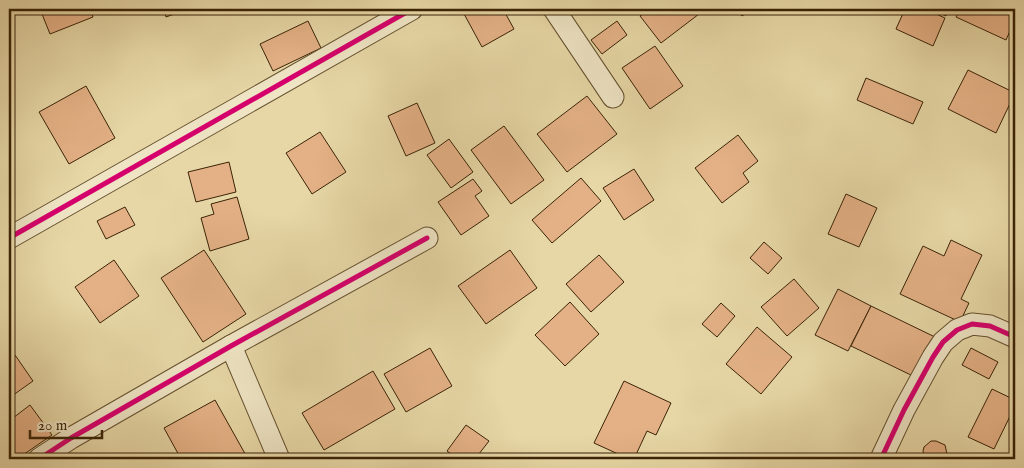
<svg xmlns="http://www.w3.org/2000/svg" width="1024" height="468" viewBox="0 0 1024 468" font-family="'IM FELL English',serif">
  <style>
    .building { fill: #e4b186; stroke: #3a2306 }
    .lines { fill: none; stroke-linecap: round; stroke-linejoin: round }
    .minor-casing { stroke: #65502e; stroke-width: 23 }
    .minor { stroke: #efe5c5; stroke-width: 21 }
    .cycleway-casing { stroke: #efe5c5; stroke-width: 8 }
    .cycleway { stroke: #d6006c; stroke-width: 5 }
  </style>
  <rect width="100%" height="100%" fill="#e7d7a6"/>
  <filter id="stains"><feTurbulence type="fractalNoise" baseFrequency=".004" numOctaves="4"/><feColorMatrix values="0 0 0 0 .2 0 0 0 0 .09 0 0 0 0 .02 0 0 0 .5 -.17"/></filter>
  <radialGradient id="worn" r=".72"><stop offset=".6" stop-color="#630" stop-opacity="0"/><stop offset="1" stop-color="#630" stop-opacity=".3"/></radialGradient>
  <g class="building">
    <path d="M40,9h50l3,8 -43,17z"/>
    <path d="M163,9h25l-22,8z"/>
    <path d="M469,9h34l11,20 -32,18 -19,-35z"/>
    <path d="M649,9h45l5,5 -38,29 -21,-27z"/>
    <path d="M721,9h11l-7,5z"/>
    <path d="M737,9h15l-10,7z"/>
    <path d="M905,9h20l20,9 -12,28 -37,-17z"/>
    <path d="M931,9h18l-3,7z"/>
    <path d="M960,9h55v11l-9,20 -50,-23z"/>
    <path d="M308,21l13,27 -48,23 -13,-27z"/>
    <path d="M617,21l10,14 -25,19 -11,-14z"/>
    <path d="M655,46l28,40 -33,23 -28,-41z"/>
    <path d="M968,70l47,23 -19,40 -48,-24z"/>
    <path d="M866,78l57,24 -10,22 -56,-24z"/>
    <path d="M86,86l29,52 -46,26 -30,-52z"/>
    <path d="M587,96l30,38 -50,38 -30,-38z"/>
    <path d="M417,103l18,40 -29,13 -18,-40z"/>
    <path d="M504,126l40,54 -33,24 -40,-54z"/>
    <path d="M320,132l26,40 -34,22 -26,-41z"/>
    <path d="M738,135l20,26 -15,12 6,9 -27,21 -27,-35z"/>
    <path d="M449,139l24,33 -22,16 -24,-33z"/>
    <path d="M229,162l7,30 -40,10 -8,-30z"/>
    <path d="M634,169l20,31 -30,20 -21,-32z"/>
    <path d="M581,178l20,23 -49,42 -20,-23z"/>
    <path d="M473,179l9,12 -7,5 14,20 -28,19 -23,-33z"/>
    <path d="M846,194l31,14 -18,39 -31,-13z"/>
    <path d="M237,197l12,42 -39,12 -9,-33 13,-4 -3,-10z"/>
    <path d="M125,207l10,18 -29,14 -9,-18z"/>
    <path d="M951,240l31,15 -21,44 8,4 -9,19 -60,-28 23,-48 21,10z"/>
    <path d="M764,242l18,16 -14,16 -18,-16z"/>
    <path d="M204,250l42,64 -43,28 -42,-64z"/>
    <path d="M510,250l27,38 -51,36 -28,-38z"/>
    <path d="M599,255l25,27 -33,30 -25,-28z"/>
    <path d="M114,260l25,36 -39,27 -25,-36z"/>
    <path d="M794,279l25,29 -32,28 -26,-29z"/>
    <path d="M838,289l33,17 -23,45 -33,-16z"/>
    <path d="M570,302l29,32 -34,32 -30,-31z"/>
    <path d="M721,303l14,13 -18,21 -15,-13z"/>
    <path d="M871,306l64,31 -20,40 -64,-31z"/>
    <path d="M1015,311v23l-8,-3z"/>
    <path d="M757,327l35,30 -31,37 -35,-30z"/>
    <path d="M430,348l22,38 -46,26 -22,-38z"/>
    <path d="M971,348l27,14 -9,17 -27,-14z"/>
    <path d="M15,355l18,26 -24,17v-38z"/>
    <path d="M373,371l22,38 -71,41 -22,-37z"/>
    <path d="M624,381l47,22 -15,32 -9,-4 -13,28h-5l-35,-16z"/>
    <path d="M992,389l23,11v6l-21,43 -26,-12z"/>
    <path d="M215,400l33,59h-67l-17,-31z"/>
    <path d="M30,405l22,30 -35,24 -8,-11v-27z"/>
    <path d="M466,425l23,16 -14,18h-17l-11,-8z"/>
    <path d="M931,441h5l9,4 2,9 -2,5h-20l-2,-8 1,-4z"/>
  </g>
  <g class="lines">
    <g class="minor-casing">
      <g id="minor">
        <path d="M554,9l59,88"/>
        <path d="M9,238l403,-229"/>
        <path d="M231,346l48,113"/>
        <path d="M39,459l32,-21 160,-92 196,-108"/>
        <path d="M881,459l23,-49 29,-53 10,-15 14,-12 15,-6 18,2 25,11"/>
      </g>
    </g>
    <use href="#minor" class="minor"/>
    <g class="cycleway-casing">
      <g id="cycleway">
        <path d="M9,238l403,-229"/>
        <path d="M39,459l32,-21 160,-92 196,-108"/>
        <path d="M881,459l23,-49 29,-53 10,-15 14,-12 15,-6 18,2 25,11"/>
      </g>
    </g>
    <use href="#cycleway" class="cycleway"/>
  </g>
  <rect width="1024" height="468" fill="none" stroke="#e7d7a6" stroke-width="30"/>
  <rect x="10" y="10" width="1004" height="448" fill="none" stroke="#3a2306" stroke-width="2.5"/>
  <rect x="15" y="15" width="994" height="438" fill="none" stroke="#3a2306"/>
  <path d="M30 430v8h72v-8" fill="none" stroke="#3a2306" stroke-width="2.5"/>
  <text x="38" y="430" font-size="15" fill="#3a2306" stroke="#efe5c5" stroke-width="4" paint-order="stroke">20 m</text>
  <rect width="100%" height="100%" filter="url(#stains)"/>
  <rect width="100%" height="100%" fill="url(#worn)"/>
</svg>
